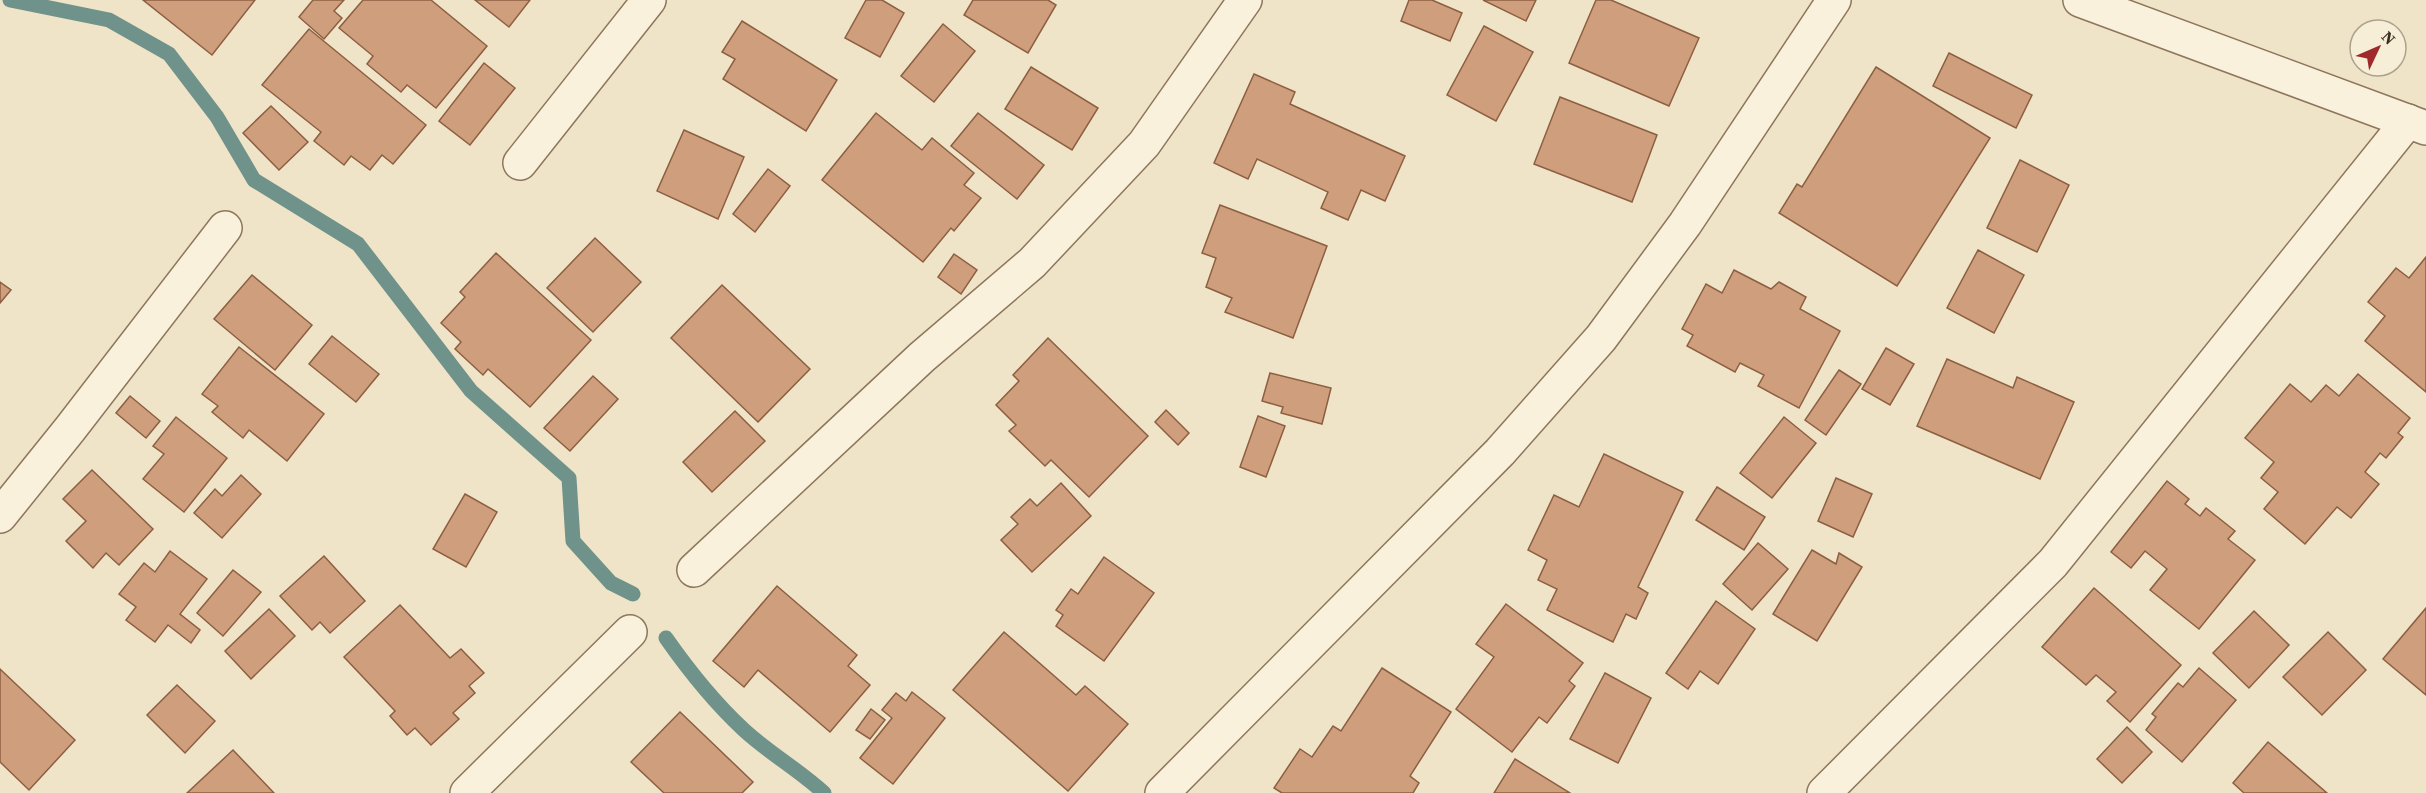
<svg xmlns="http://www.w3.org/2000/svg" width="2426" height="793" viewBox="0 0 2426 793" font-family="'Source Serif 4',serif">
  <style>
    .lines { fill: none; stroke-linecap: round; stroke-linejoin: round }
    .stream { stroke: #6f938a; stroke-width: 15 }
    .building { fill: #cf9f7d; stroke: #8d5f41; stroke-width: 1.5 }
    .minor-casing { stroke: #8d765c; stroke-width: 36 }
    .minor { stroke: #faf1dc; stroke-width: 33 }
  </style>
  <rect width="100%" height="100%" fill="#f0e4c8"/>
  <g class="lines">
    <g class="stream">
      <path d="M10,0l99,20 60,34 48,63 37,63 104,64 113,147 98,87 4,63 38,42 22,11"/>
      <path d="M666,638c21,30 51,67 78,92 25,23 55,40 80,63"/>
    </g>
  </g>
  <g class="building">
    <path d="M143,0h112l-43,55z"/>
    <path d="M313,0h31l-10,11 8,7 -18,21 -25,-22z"/>
    <path d="M363,0h68l56,46 -51,62 -29,-23 -6,7 -34,-28 6,-8 -34,-28z"/>
    <path d="M475,0h55l-21,27z"/>
    <path d="M866,0h16l22,13 -24,44 -35,-19z"/>
    <path d="M973,0h75l8,5 -28,48 -64,-38z"/>
    <path d="M1409,0h23l30,13 -12,28 -49,-20z"/>
    <path d="M1483,0h53l-10,21z"/>
    <path d="M1596,0h15l88,38 -30,68 -100,-43z"/>
    <path d="M742,21l95,59 -31,51 -83,-52 12,-20 -13,-7z"/>
    <path d="M943,24l32,27 -41,51 -33,-26z"/>
    <path d="M1484,26l49,26 -37,69 -49,-26z"/>
    <path d="M309,29l117,96 -33,39 -11,-9 -12,15 -19,-14 -7,9 -30,-24 7,-9 -59,-47z"/>
    <path d="M1949,53l83,42 -16,33 -83,-42z"/>
    <path d="M484,63l31,25 -45,57 -31,-24z"/>
    <path d="M1031,67l67,41 -26,42 -67,-41z"/>
    <path d="M1876,67l114,71 -93,148 -118,-73 18,-29 5,3z"/>
    <path d="M1254,74l41,18 -5,12 115,52 -20,45 -24,-11 -13,30 -27,-12 7,-16 -71,-33 -9,20 -34,-16z"/>
    <path d="M1560,97l97,38 -25,67 -98,-38z"/>
    <path d="M271,106l37,36 -29,28 -36,-37z"/>
    <path d="M876,113l46,37 10,-12 42,35 -10,12 17,13 -27,33 -3,-3 -28,34 -101,-82z"/>
    <path d="M978,113l66,52 -27,34 -66,-53z"/>
    <path d="M684,130l60,27 -26,62 -61,-28z"/>
    <path d="M2020,160l49,25 -32,67 -50,-24z"/>
    <path d="M768,169l22,17 -35,46 -22,-18z"/>
    <path d="M1220,205l107,41 -34,92 -68,-26 7,-14 -26,-11 10,-29 -14,-5z"/>
    <path d="M595,238l46,44 -48,50 -46,-44z"/>
    <path d="M1978,250l46,25 -30,58 -47,-25z"/>
    <path d="M496,253l95,87 -61,67 -42,-38 -5,6 -28,-26 6,-7 -20,-19 24,-26 -5,-5z"/>
    <path d="M954,254l23,16 -16,24 -23,-17z"/>
    <path d="M2426,257v135l-61,-51 20,-25 -17,-14 28,-34 13,10z"/>
    <path d="M1734,270l37,19 8,-7 27,15 -6,12 40,22 -41,77 -41,-22 6,-11 -24,-12 -5,9 -48,-26 6,-11 -11,-6 24,-45 16,9z"/>
    <path d="M252,275l60,50 -37,45 -61,-51z"/>
    <path d="M0,282l11,8 -11,13z"/>
    <path d="M722,285l88,84 -52,53 -87,-84z"/>
    <path d="M332,336l47,38 -23,28 -47,-38z"/>
    <path d="M1048,338l100,98 -59,61 -38,-37 -6,6 -36,-35 7,-6 -20,-20 23,-24 -6,-6z"/>
    <path d="M239,347l85,67 -37,47 -38,-31 -6,8 -31,-26 6,-6 -16,-12z"/>
    <path d="M1886,348l28,16 -24,41 -28,-16z"/>
    <path d="M1947,359l66,29 4,-11 57,25 -34,77 -123,-53z"/>
    <path d="M1839,370l22,14 -35,51 -21,-15z"/>
    <path d="M1270,373l61,15 -9,36 -41,-11 2,-6 -21,-6z"/>
    <path d="M2358,374l52,44 -12,15 5,4 -17,21 -6,-5 -15,19 14,12 -28,34 -14,-11 -32,37 -41,-35 14,-17 -17,-14 13,-16 -29,-24 45,-54 21,18 15,-17 13,11z"/>
    <path d="M593,376l25,23 -48,52 -26,-23z"/>
    <path d="M130,396l30,25 -14,17 -30,-25z"/>
    <path d="M1166,410l23,23 -11,12 -23,-23z"/>
    <path d="M735,411l30,30 -53,51 -29,-30z"/>
    <path d="M1258,416l27,10 -19,51 -26,-10z"/>
    <path d="M176,417l51,41 -43,54 -41,-33 21,-25 -11,-8z"/>
    <path d="M1784,417l32,26 -44,55 -32,-25z"/>
    <path d="M1604,454l79,38 -45,95 10,6 -12,26 -10,-5 -13,28 -66,-32 10,-21 -19,-9 9,-20 -19,-10 26,-55 25,12z"/>
    <path d="M92,470l61,59 -34,36 -13,-12 -13,15 -27,-27 20,-20 -23,-22z"/>
    <path d="M241,475l20,19 -39,44 -28,-25 21,-24 7,7z"/>
    <path d="M1836,478l36,16 -19,43 -35,-16z"/>
    <path d="M2167,481l22,18 -4,5 15,12 6,-8 29,23 -7,8 27,21 -56,69 -49,-39 17,-21 -22,-18 -14,17 -20,-16z"/>
    <path d="M1061,483l30,33 -59,56 -31,-32 17,-16 -7,-7 19,-18 7,7z"/>
    <path d="M1717,487l48,30 -21,33 -48,-30z"/>
    <path d="M465,494l32,18 -31,55 -33,-18z"/>
    <path d="M1758,543l30,26 -36,41 -29,-26z"/>
    <path d="M1812,550l24,14 3,-11 23,14 -45,74 -44,-27z"/>
    <path d="M170,551l37,28 -27,35 20,16 -9,13 -23,-18 -13,17 -29,-22 10,-13 -17,-13 25,-31 11,9z"/>
    <path d="M324,556l41,45 -35,32 -10,-11 -8,8 -32,-34z"/>
    <path d="M1104,557l50,36 -50,68 -48,-35 7,-11 -7,-5 15,-21 7,5z"/>
    <path d="M233,570l28,22 -38,44 -26,-23z"/>
    <path d="M777,586l80,69 -9,11 22,19 -40,47 -72,-62 -14,17 -31,-26z"/>
    <path d="M2094,588l87,77 -51,57 -23,-21 9,-9 -20,-17 -10,10 -44,-38z"/>
    <path d="M1716,601l39,28 -37,55 -18,-13 -12,18 -22,-16z"/>
    <path d="M1506,604l77,59 -14,18 6,5 -28,37 -8,-6 -27,35 -56,-43 38,-52 -18,-13z"/>
    <path d="M400,605l50,53 11,-9 23,24 -15,13 6,7 -22,20 6,6 -28,26 -16,-17 -8,7 -17,-19 5,-5 -51,-54z"/>
    <path d="M2426,608v87l-43,-36z"/>
    <path d="M269,609l26,27 -44,43 -26,-28z"/>
    <path d="M2254,611l35,34 -40,43 -36,-35z"/>
    <path d="M1004,632l72,63 9,-9 43,38 -60,67 -115,-101z"/>
    <path d="M2328,632l38,38 -44,45 -39,-38z"/>
    <path d="M1382,668l69,44 -41,64 9,7 -6,10h-131l-8,-5 26,-39 12,8 21,-31 8,5z"/>
    <path d="M2199,668l37,32 -54,62 -36,-32 10,-13 -4,-3 26,-31 5,4z"/>
    <path d="M0,669l75,71 -46,50 -29,-28z"/>
    <path d="M1605,673l46,25 -33,65 -48,-24z"/>
    <path d="M177,685l38,36 -30,32 -38,-38z"/>
    <path d="M912,692l33,26 -52,66 -33,-26 32,-40 -10,-8 14,-17 10,8z"/>
    <path d="M871,709l14,11 -15,19 -14,-9z"/>
    <path d="M680,712l73,70 -11,11h-78l-33,-31z"/>
    <path d="M2127,727l25,25 -30,31 -25,-24z"/>
    <path d="M2268,742l59,51h-83l-11,-10z"/>
    <path d="M233,750l41,43h-87z"/>
    <path d="M1515,759l55,34h-76z"/>
  </g>
  <g class="lines">
    <g class="minor-casing">
      <g id="minor">
        <path d="M2080,0l346,128"/>
        <path d="M520,163l129,-163"/>
        <path d="M0,516l70,-87 155,-201"/>
        <path d="M694,570l228,-213 110,-94 112,-119 101,-144"/>
        <path d="M467,793l163,-161"/>
        <path d="M1162,793l338,-341 101,-114 84,-114 149,-224"/>
        <path d="M1824,793l229,-230 355,-442"/>
      </g>
    </g>
    <use href="#minor" class="minor"/>
  </g>
  <g transform="translate(2378 48) rotate(46)"><circle r="28" fill="#f7eed8" stroke="#ada18e" stroke-width="1.5"/>
  <path d="M0-4.5L10 22L0 15L-10 22Z" fill="#9e2a2b"/>
  <text y="-9" font-size="16" font-weight="bold" text-anchor="middle" fill="#3d2e20">N</text>
  </g>
</svg>
